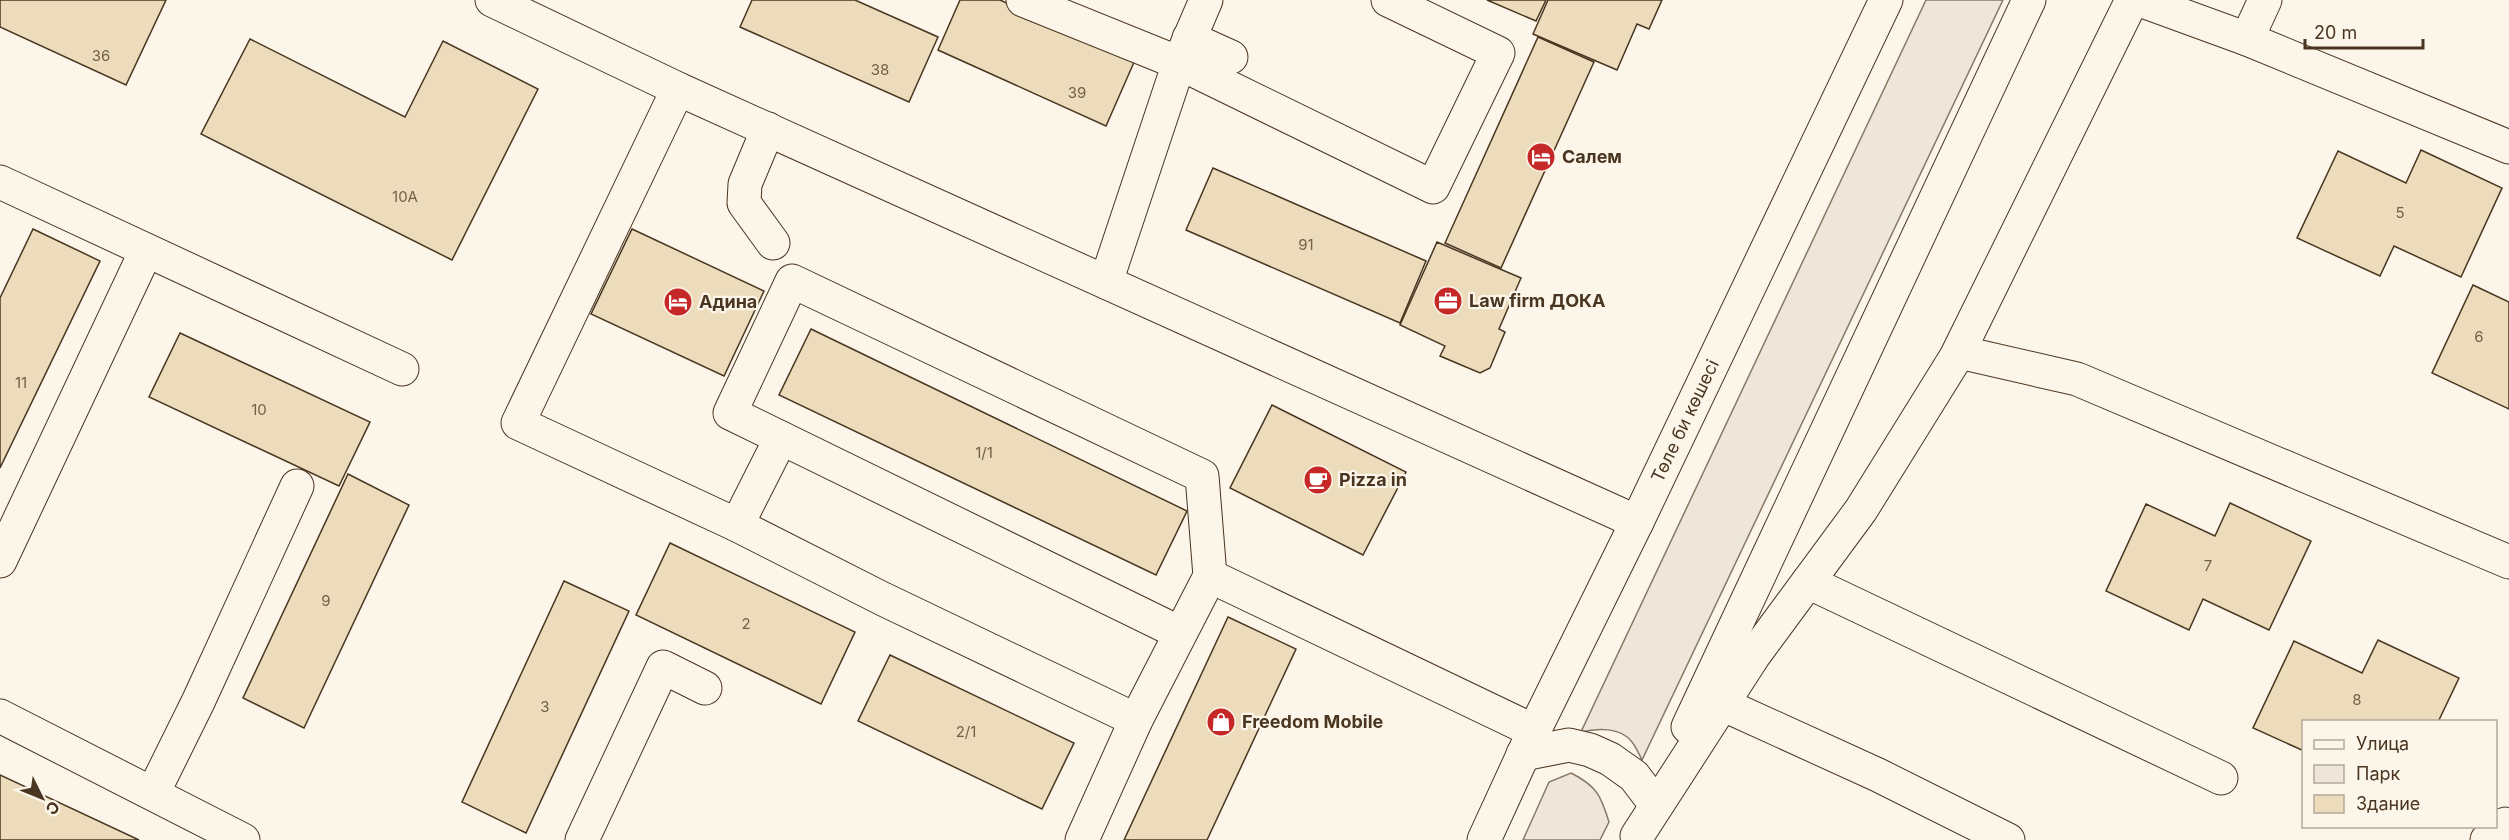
<svg xmlns="http://www.w3.org/2000/svg" width="2509" height="840" viewBox="0 0 2509 840" font-family="Inter,sans-serif">
  <style>
    .green { fill: #ede6d9; stroke: #887966; stroke-width: 1.5 }
    .building { fill: #ecdcbc; stroke: #4a3520; stroke-width: 1.5 }
    .lines { fill: none; stroke-linecap: round; stroke-linejoin: round }
    .minor-casing { stroke: #4a3520; stroke-width: 35 }
    .major-casing { stroke: #4a3520; stroke-width: 35 }
    .minor { stroke: #fbf6e9; stroke-width: 33 }
    .major { stroke: #fbf6e9; stroke-width: 33 }
    .labels { text-anchor: middle; stroke-width: 4.5; stroke-linejoin: round; paint-order: stroke }
    .number-label { font-size: 15px; fill: #725f47 }
    .poi-label { font-size: 18px; font-weight: bold; fill: #4a3520; stroke: #fbf6e9; text-anchor: start }
    .street-label { font-size: 18px; fill: #4a3520; stroke: #fbf6e9 }
  </style>
  <rect width="100%" height="100%" fill="#fbf6e9"/>
  <g class="green">
    <path d="M1926,0h77l-361,760c-3,-6 -6,-13 -10,-18 -11,-15 -35,-14 -51,-10z"/>
    <path d="M1571,773c26,13 30,23 38,49l-9,18h-77l26,-58z"/>
  </g>
  <g class="building">
    <path d="M0,0h166l-40,85 -126,-58z"/>
    <path d="M752,0h103l83,37 -29,65 -169,-75z"/>
    <path d="M960,0h40l135,60 -29,66 -168,-76z"/>
    <path d="M1487,0h59l-10,21z"/>
    <path d="M1548,0h114l-13,29 -12,-5 -20,46 -84,-36z"/>
    <path d="M1538,37l56,25 -93,206 -56,-25z"/>
    <path d="M250,39l155,78 38,-76 95,48 -86,171 -251,-126z"/>
    <path d="M2421,150l81,38 -41,89 -67,-31 -14,30 -83,-38 41,-87 68,32z"/>
    <path d="M1213,168l213,93 -26,62 -214,-93z"/>
    <path d="M33,229l67,32 -100,207v-170z"/>
    <path d="M632,229l132,62 -40,85 -133,-62z"/>
    <path d="M1437,242l84,36 -22,51 6,3 -15,36 -10,5 -40,-17 5,-10 -45,-21z"/>
    <path d="M2473,285l36,17v107l-77,-36z"/>
    <path d="M811,329l376,182 -31,64 -377,-180z"/>
    <path d="M180,333l190,89 -31,64 -190,-89z"/>
    <path d="M1272,405l134,67 -43,83 -133,-67z"/>
    <path d="M348,474l61,31 -105,223 -61,-30z"/>
    <path d="M2230,503l81,38 -42,89 -66,-31 -14,31 -83,-39 40,-87 69,32z"/>
    <path d="M670,543l185,89 -34,72 -185,-89z"/>
    <path d="M564,581l65,30 -103,222 -64,-31z"/>
    <path d="M1228,617l68,32 -89,191h-83z"/>
    <path d="M2378,640l81,38 -21,44h-134v29l-51,-23 41,-87 68,32z"/>
    <path d="M890,655l184,88 -32,66 -184,-88z"/>
    <path d="M0,775l139,65h-139z"/>
  </g>
  <g class="lines">
    <g class="minor-casing">
      <g id="minor">
        <path d="M492,0l186,89 959,433"/>
        <path d="M1023,0l156,63 -73,219"/>
        <path d="M1206,0l-27,63 254,124 65,-134 -110,-53"/>
        <path d="M2140,0l107,39 18,-39"/>
        <path d="M1189,38l42,19"/>
        <path d="M2247,39l262,108"/>
        <path d="M678,89l-160,334 219,102 146,74 253,121"/>
        <path d="M768,129l-23,55 -1,19 29,40"/>
        <path d="M0,182l402,187"/>
        <path d="M1959,352l118,27 432,183"/>
        <path d="M737,525l44,-87"/>
        <path d="M0,561l146,-310"/>
        <path d="M1210,576l324,155"/>
        <path d="M1808,582l413,196"/>
        <path d="M1722,704l156,71 130,65"/>
        <path d="M0,716l243,124"/>
        <path d="M153,793l45,-91 99,-216"/>
        <path d="M582,840l81,-173 42,21"/>
        <path d="M1082,840l54,-120 74,-144 -8,-100 -410,-195 -62,132 450,220"/>
        <path d="M2487,840l18,-16 4,2"/>
      </g>
    </g>
    <g class="major-casing">
      <g id="major">
        <path d="M1688,727l341,-727"/>
        <path d="M1523,754l46,-9 21,5 20,9 24,17 19,25"/>
        <path d="M1637,836l117,-181 107,-145 95,-153 176,-357"/>
        <path id="s1" d="M1484,840l50,-109 103,-209 249,-522"/>
      </g>
    </g>
    <use href="#minor" class="minor"/>
    <use href="#major" class="major"/>
  </g>
  <defs>
    <g id="hotel-disc" transform="scale(1.5)"><circle r="9.5" fill="#c62828" stroke="#fbf6e9"/><path d="M-6-4.5h1.5V1H6V5H4.5V3h-9V5H-6ZM-4 0a1.8 1.8 0 1 1 3.6 0ZM.5 0V-2.5h3Q6-2.5 6 0Z" fill="#fff"/></g>
    <g id="office-disc" transform="scale(1.5)"><circle r="9.5" fill="#c62828" stroke="#fbf6e9"/><path d="M-6-3h4V-5.5h4V-3h4V5H-6ZM-1-4.5V-3h2v-1.5ZM-6 0V1H6V0Z" fill="#fff"/></g>
    <g id="cafe-disc" transform="scale(1.5)"><circle r="9.5" fill="#c62828" stroke="#fbf6e9"/><path d="M-5.5-4.5H6V0H3Q3 3.5 0 3.5H-2.5Q-5.5 3.5-5.5 0ZM3-3.2v2h1.7v-2ZM-6 4.5H4V6H-6Z" fill="#fff"/></g>
    <g id="shop-disc" transform="scale(1.5)"><circle r="9.5" fill="#c62828" stroke="#fbf6e9"/><path d="M-5-2.5h2.3a2.7 3.5 0 0 1 5.4 0H5L5.5 6h-11ZM-1.5-2.5h3a1.5 2.3 0 0 0-3 0Z" fill="#fff"/></g>
  </defs>
  <g fill-rule="evenodd">
    <use href="#hotel-disc" x="1541" y="157"/>
    <use href="#office-disc" x="1448" y="301"/>
    <use href="#hotel-disc" x="678" y="302"/>
    <use href="#cafe-disc" x="1318" y="480"/>
    <use href="#shop-disc" x="1221" y="722"/>
  </g>
  <g class="labels">
    <g class="number-label">
      <text x="101" y="61">36</text>
      <text x="880" y="75">38</text>
      <text x="1077" y="98">39</text>
      <text x="405" y="202">10А</text>
      <text x="2400" y="218">5</text>
      <text x="1306" y="250">91</text>
      <text x="2479" y="342">6</text>
      <text x="21" y="388">11</text>
      <text x="259" y="415">10</text>
      <text x="984" y="458">1/1</text>
      <text x="2208" y="571">7</text>
      <text x="326" y="606">9</text>
      <text x="746" y="629">2</text>
      <text x="2357" y="705">8</text>
      <text x="545" y="712">3</text>
      <text x="966" y="737">2/1</text>
    </g>
    <g class="poi-label">
      <text x="1562" y="163">Салем</text>
      <text x="1469" y="307">Law firm ДОКА</text>
      <text x="699" y="308">Адина</text>
      <text x="1339" y="486">Pizza in</text>
      <text x="1242" y="728">Freedom Mobile</text>
    </g>
    <g class="street-label">
      <text dy="6" stroke="none"><textPath href="#s1" startOffset="465">Төле би көшесі</textPath></text>
    </g>
  </g>
  <rect x="2302" y="720" width="195" height="108" fill="#fbf6e9" stroke="#b4a999" stroke-width="1.5"/>
  <rect x="2314" y="740" width="30" height="9" fill="#fbf6e9" stroke="#b4a999" stroke-width="1.5"/>
  <text x="2356" y="750" font-size="18" fill="#4a3520">Улица</text>
  <rect x="2314" y="765" width="30" height="18" fill="#ede6d9" stroke="#b4a999" stroke-width="1.5"/>
  <text x="2356" y="780" font-size="18" fill="#4a3520">Парк</text>
  <rect x="2314" y="795" width="30" height="18" fill="#ecdcbc" stroke="#b4a999" stroke-width="1.5"/>
  <text x="2356" y="810" font-size="18" fill="#4a3520">Здание</text>
  <g transform="translate(42 798) rotate(133)" stroke="#fbf6e9" stroke-width="4.5" paint-order="stroke">
  <path d="M0-4.5L10 22L0 15L-10 22Z" fill="#4a3520"/>
  <text y="-9" font-size="16" font-weight="bold" text-anchor="middle" fill="#4a3520">С</text>
  </g>
  <path d="M2305 39v9h118v-9" fill="none" stroke="#4a3520" stroke-width="3"/>
  <text x="2314" y="39" font-size="18" fill="#4a3520" stroke="#fbf6e9" stroke-width="4.5" paint-order="stroke">20 m</text>
</svg>
